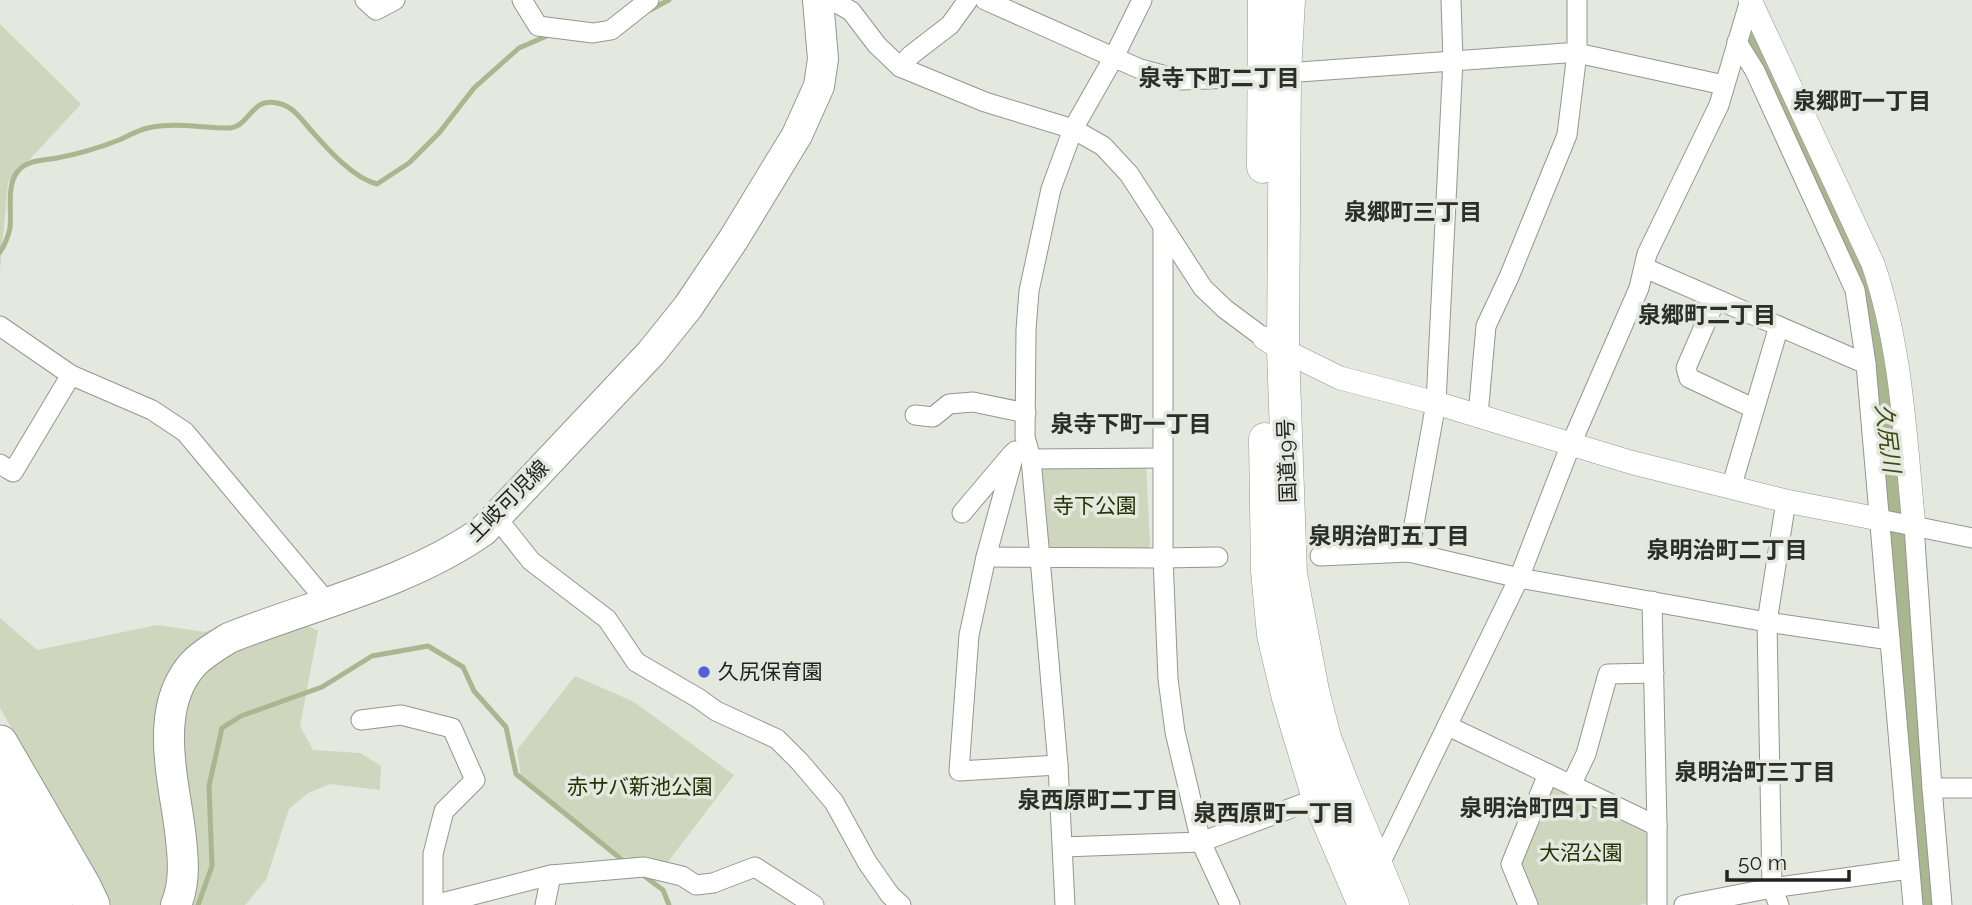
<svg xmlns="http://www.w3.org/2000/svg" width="1972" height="905" viewBox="0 0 1972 905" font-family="Raleway,'Noto Sans JP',sans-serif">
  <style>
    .green { fill: #ced6bd }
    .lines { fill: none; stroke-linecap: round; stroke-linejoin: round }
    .stream { stroke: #aab68f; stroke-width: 5 }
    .river { stroke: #aab68f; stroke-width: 30 }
    .minor-casing { stroke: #94968f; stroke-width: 21 }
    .tertiary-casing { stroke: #94968f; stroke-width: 24 }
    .primary-casing { stroke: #94968f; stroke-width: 32 }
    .trunk-casing { stroke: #94968f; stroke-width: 33 }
    .motorway-casing { stroke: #94968f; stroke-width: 37 }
    .minor { stroke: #fff; stroke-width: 19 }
    .tertiary { stroke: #fff; stroke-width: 23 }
    .primary { stroke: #fff; stroke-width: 30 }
    .trunk { stroke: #fff; stroke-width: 32 }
    .motorway { stroke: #fff; stroke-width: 35 }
    .poi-dot { fill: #5063d9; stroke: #e5e8df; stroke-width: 2.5 }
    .labels { text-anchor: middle; stroke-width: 7; stroke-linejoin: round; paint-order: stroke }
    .street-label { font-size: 21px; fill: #222320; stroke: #e5e8df }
    .park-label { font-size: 21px; fill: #263002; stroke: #e5e8df }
    .poi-label { font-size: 21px; fill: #222320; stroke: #e5e8df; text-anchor: start }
    .neighbourhood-label { font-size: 23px; font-weight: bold; fill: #2c2e28; stroke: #e5e8df }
    .water-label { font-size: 23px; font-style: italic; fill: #3d4b0d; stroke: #e5e8df }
  </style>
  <rect width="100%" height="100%" fill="#e5e8df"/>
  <g class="green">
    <path d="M0,24l81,80 -73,79 -8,87z"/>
    <path d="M1146,463l4,82 -3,4h-96l-4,-4 -6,-79z"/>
    <path d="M249,616l48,4 21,11 -18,95 13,24 47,3 21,13 -1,24 -50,-6 -22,9 -19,16 -23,71 -21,25h-134l-111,-197v-90l37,32 120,-25 48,7z"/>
    <path d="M575,676l59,26 100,73 -67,88 -44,-6 -102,-81 -4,-26z"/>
    <path d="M1550,783l98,44 1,75 -9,3h-108l-15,-41z"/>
  </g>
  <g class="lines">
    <g class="stream">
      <path d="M650,10l19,-10"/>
      <path d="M1749,28l5,10"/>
      <path d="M0,252c5,-7 8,-15 10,-24 2,-17 -4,-43 8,-57 9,-11 26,-11 39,-13 21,-4 42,-10 62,-18 9,-4 19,-10 29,-12 26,-6 54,0 80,0 23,0 22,-34 53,-24 12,3 20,15 28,24 17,19 43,50 68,56l32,-21 30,-30 35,-45 45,-40 30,-13"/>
      <path d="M643,875l20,15 6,15"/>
      <path d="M198,905l14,-39 -3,-80 13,-58 19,-12 81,-29 50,-31 56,-10 35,21 11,24 32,36 10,47 110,89"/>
    </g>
    <path class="river" d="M1754,38l117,263 25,196 32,408"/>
    <g class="minor-casing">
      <g id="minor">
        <path d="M365,0l11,10 19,-10"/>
        <path d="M522,0l16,26 55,7 18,-3 38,-30"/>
        <path d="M831,0l20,11 26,34 23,22 85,35 88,27 30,17 26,28 74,114 22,21 39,29"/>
        <path d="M985,0l155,69 41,11 82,-3"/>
        <path d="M1737,42l18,29 100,219 11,74 47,541"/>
        <path d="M900,67l11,-12 39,-30 18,-25"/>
        <path d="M1285,73l280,-20h12l147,32"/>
        <path d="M1163,227v331l5,121 7,53 26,110 29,63"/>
        <path d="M1645,268l221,96"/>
        <path d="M1716,299l-30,69 3,10 64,30"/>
        <path d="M0,326l71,49 81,35 33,22 142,170"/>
        <path d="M915,415l18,2 16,-13 24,-2 53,11"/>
        <path d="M1478,415l8,-89 23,-49 58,-142 10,-82v-53"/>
        <path d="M1015,451l-29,106 -17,78 -10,136 99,-6"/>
        <path d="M1031,459l132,-1"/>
        <path d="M0,464l13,8 58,-97"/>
        <path d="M1731,488l48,-162"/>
        <path d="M962,513l50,-59"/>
        <path d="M496,517l35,44 76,58 29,43 62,36 18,13 61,28 23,23 34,40 33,60 23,33 11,10"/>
        <path d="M1879,519l93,19"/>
        <path d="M1914,526l18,262 10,117"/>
        <path d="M1409,552l27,-149 17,-343 -2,-60"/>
        <path d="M1320,556l89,-4 110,26 248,44 123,18"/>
        <path d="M986,557l177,1 55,-1"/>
        <path d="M1652,601l5,225v79"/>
        <path d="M361,720l40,-5 51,13 23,52 -31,31 -11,43v51"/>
        <path d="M1448,726l209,100"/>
        <path d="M1571,785l15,-31 22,-80 46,-1"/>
        <path d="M1932,788h40"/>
        <path d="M1063,847l138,-5 117,-44"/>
        <path d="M1378,868l141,-290 52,-134 68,-156 8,-34 72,-149 31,-105"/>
        <path d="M434,905l117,-30 93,-8 38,9 14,9 17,-2 42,-16 59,38"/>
        <path d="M545,905l6,-30"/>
        <path d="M1065,905l-7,-140 -18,-207 -9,-99 -6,-22 1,-107 3,-39 22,-102 22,-60 41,-72 28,-57"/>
        <path d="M1528,905l-17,-41 37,-90"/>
        <path d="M1684,905l88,-17 137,-19"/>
        <path d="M1779,905l-7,-17 -5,-266 19,-121"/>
      </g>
    </g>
    <g class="tertiary-casing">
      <g id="tertiary">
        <path d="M1750,0l123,264c29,85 32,174 41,262"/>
        <path d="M1264,338l19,12 57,28 96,25 194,59 156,39 93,18"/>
      </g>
    </g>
    <g class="primary-casing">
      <path id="primary" d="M176,905c10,-24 7,-49 4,-75 -7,-53 -27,-123 14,-167 10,-10 22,-17 35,-25 85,-34 178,-54 254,-107l168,-178 37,-46 45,-67 64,-105 22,-49 4,-27 -5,-59"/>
    </g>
    <g class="trunk-casing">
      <g id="trunk">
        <path d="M1289,0l-4,73 -2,277 8,224 22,117 12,47 18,47 50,120"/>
        <path d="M1263,167l1,-167"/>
        <path d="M1265,439l2,132 6,64 15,63 30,100 46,107"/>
      </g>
    </g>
    <g class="motorway-casing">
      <g id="motorway">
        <path d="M0,743l83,143 9,19"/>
        <path d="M0,792l55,113"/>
        <path d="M0,847l28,58"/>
        <path d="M0,904l1,1"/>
      </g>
    </g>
    <use href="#minor" class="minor"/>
    <use href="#tertiary" class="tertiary"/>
    <use href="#primary" class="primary"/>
    <use href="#trunk" class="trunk"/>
    <use href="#motorway" class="motorway"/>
  </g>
  <circle class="poi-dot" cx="704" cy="672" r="7"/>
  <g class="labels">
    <g class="street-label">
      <text transform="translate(1287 461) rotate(-92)" y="7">国道19号</text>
      <text transform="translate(508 501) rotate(-45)" y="7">土岐可児線</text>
    </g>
    <g class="park-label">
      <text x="1095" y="513">寺下公園</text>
      <text x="640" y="794">赤サバ新池公園</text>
      <text x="1581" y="860">大沼公園</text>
    </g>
    <g class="poi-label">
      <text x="718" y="679">久尻保育園</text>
    </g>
    <g class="neighbourhood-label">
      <text x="1219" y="86">泉寺下町二丁目</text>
      <text x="1862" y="109">泉郷町一丁目</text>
      <text x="1413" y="220">泉郷町三丁目</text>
      <text x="1707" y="323">泉郷町二丁目</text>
      <text x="1131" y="432">泉寺下町一丁目</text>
      <text x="1389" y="544">泉明治町五丁目</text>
      <text x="1727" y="558">泉明治町二丁目</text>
      <text x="1755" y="780">泉明治町三丁目</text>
      <text x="1098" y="808">泉西原町二丁目</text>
      <text x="1540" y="816">泉明治町四丁目</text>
      <text x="1274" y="821">泉西原町一丁目</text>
    </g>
    <g class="water-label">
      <text transform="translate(1888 438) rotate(83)" y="8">久尻川</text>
    </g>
  </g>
  <path d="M1727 870v10h122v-10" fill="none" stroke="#222320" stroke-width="3.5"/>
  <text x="1738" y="870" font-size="21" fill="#222320" stroke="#e5e8df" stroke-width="5" paint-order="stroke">50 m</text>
</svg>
